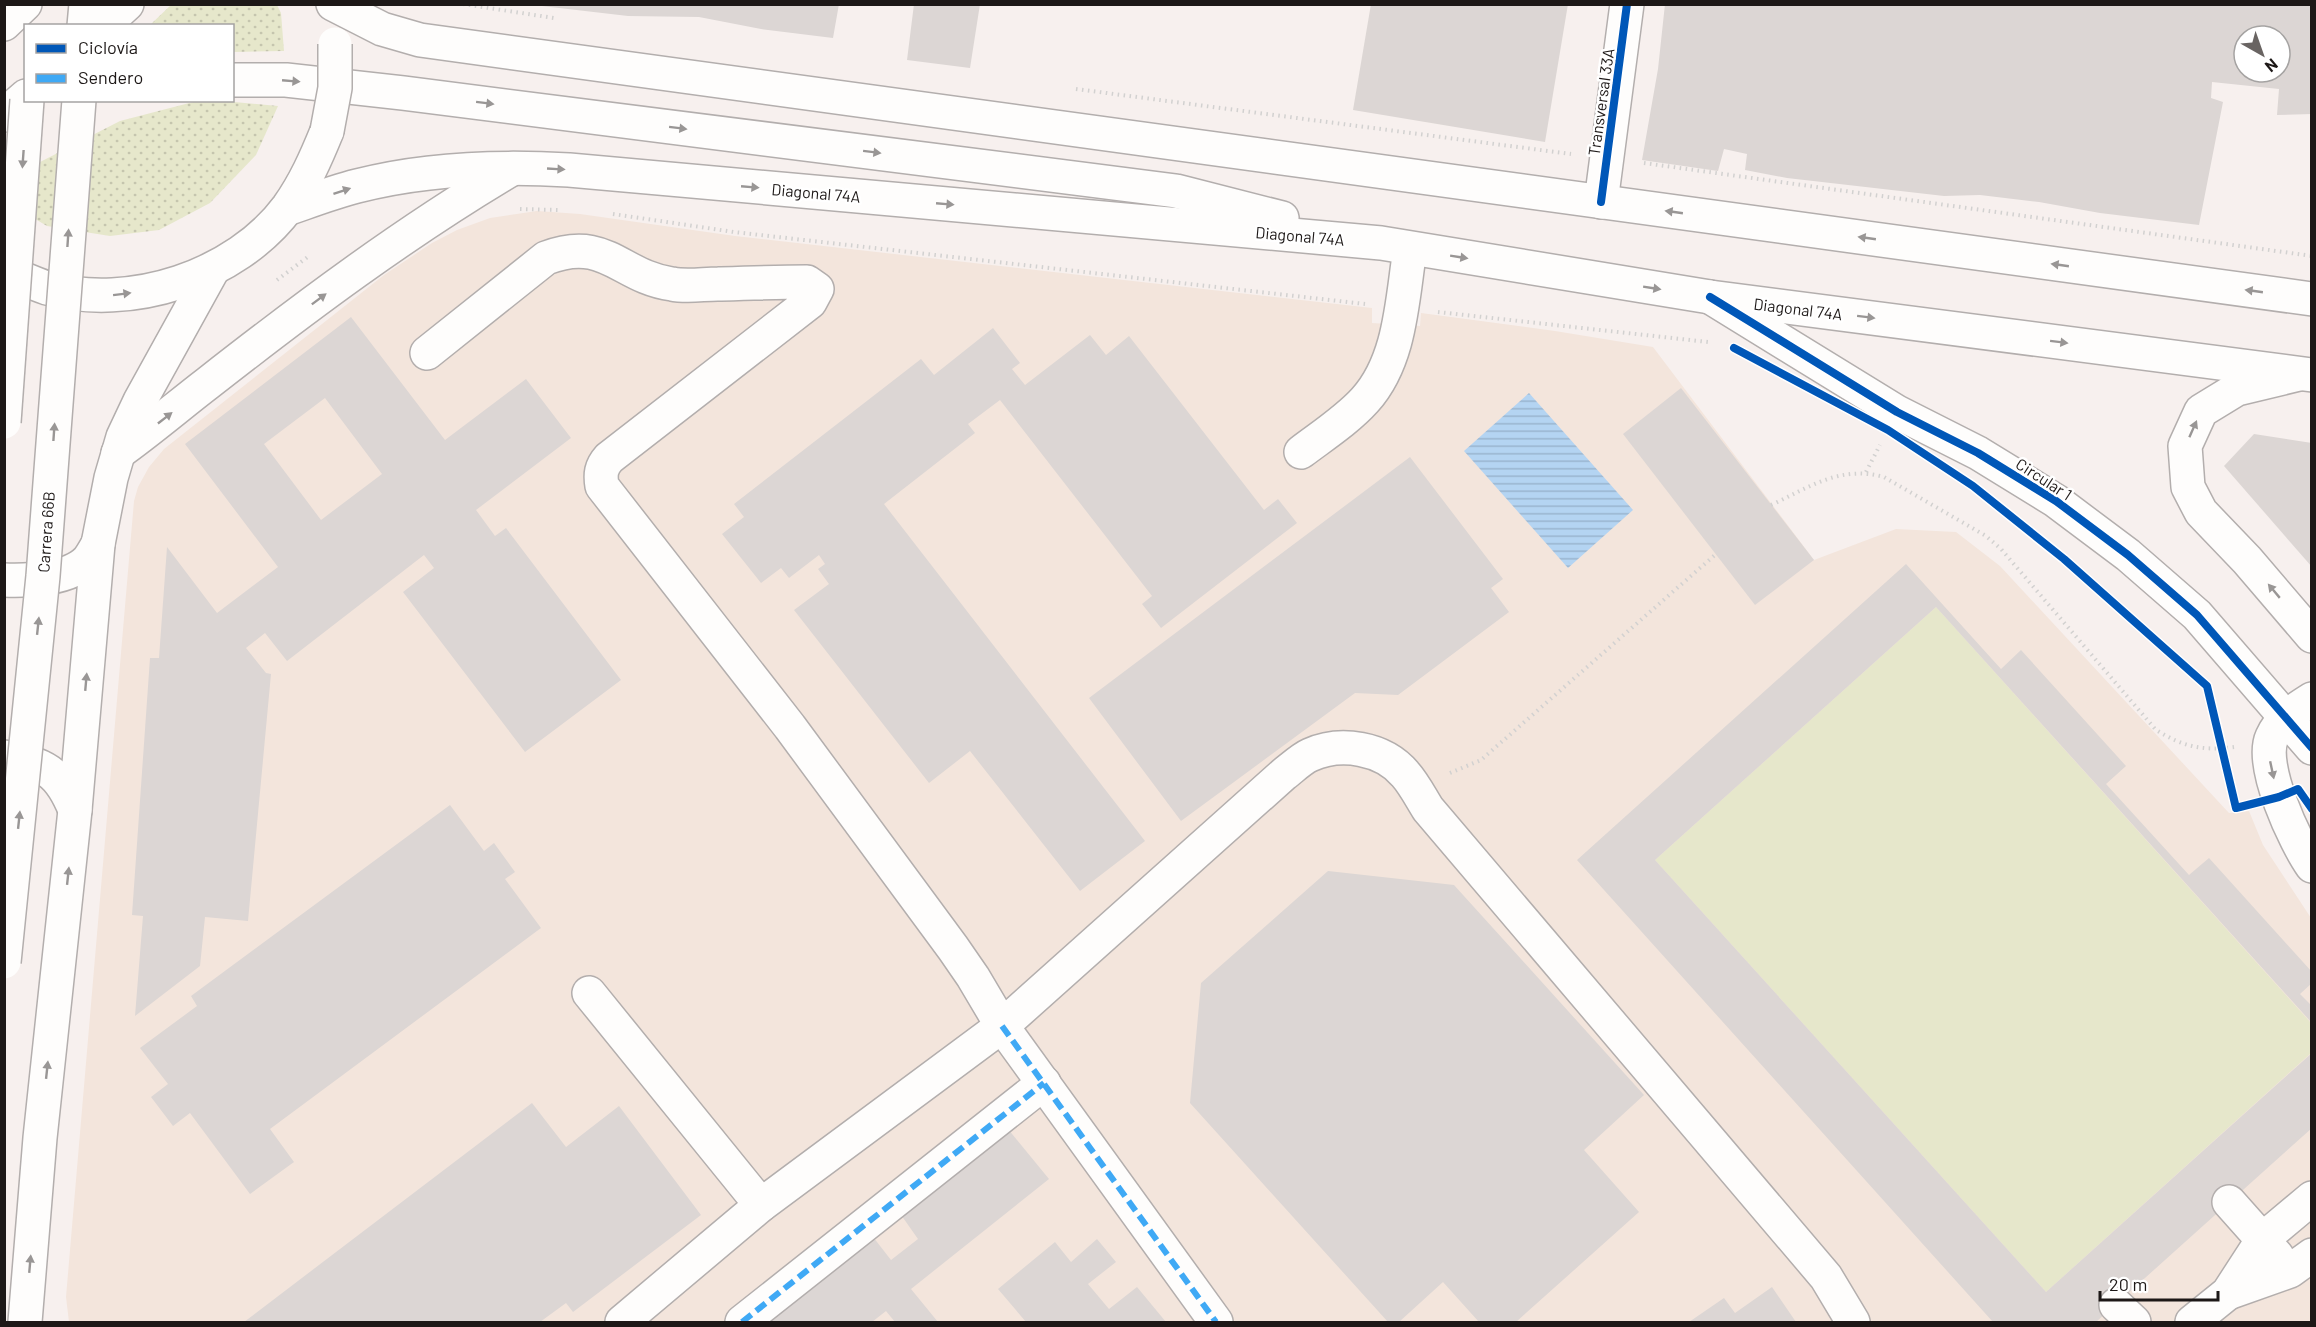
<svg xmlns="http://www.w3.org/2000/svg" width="2316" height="1327" viewBox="0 0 2316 1327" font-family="Barlow,sans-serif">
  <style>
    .education { fill: #f3e5dc }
    .grass { fill: url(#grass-dots) }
    .park { fill: #e6e7cb }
    .water { fill: url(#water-rules) }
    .building { fill: #dcd6d4; fill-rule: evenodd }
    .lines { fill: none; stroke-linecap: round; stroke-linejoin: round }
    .minor-casing { stroke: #b3aead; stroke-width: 36 }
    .major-casing { stroke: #b3aead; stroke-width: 36 }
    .path { stroke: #d2d1d0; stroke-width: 4; stroke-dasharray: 1.5 4.5; stroke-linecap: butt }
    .minor { stroke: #fefdfc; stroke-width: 33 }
    .major { stroke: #fefdfc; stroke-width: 33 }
    .major-bridge-casing { stroke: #b3aead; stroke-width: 36; stroke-linecap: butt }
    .major-bridge { stroke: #fefdfc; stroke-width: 33 }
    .quiet { stroke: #3fa9f5; stroke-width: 6; stroke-dasharray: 12 6; stroke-linecap: butt }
    .cycleway-casing { stroke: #fff; stroke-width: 11 }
    .cycleway { stroke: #0057b8; stroke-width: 8 }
    .oneway { fill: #999695 }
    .labels { text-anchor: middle; stroke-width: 5; stroke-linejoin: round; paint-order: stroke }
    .street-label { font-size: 16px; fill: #1d1817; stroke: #fff }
  </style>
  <defs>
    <pattern id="grass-dots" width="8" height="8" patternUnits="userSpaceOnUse" patternTransform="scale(1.5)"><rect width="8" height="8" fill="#e6e7cb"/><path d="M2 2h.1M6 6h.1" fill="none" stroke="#c5c5ae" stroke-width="1.8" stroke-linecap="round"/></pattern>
    <pattern id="water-rules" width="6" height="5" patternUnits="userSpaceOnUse" patternTransform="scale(1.5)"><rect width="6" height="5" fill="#b4d4f2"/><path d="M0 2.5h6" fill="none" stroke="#9ab5cf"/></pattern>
  </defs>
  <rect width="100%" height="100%" fill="#f7f0ee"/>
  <path class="education" d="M537,211l43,3 155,22 637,72v15l48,3 1,-13 134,18 98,16 161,213 82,-31 60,3 44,34 229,247 20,-2 14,34 48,73v404h-2242l-3,-25 68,-796 4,-14 11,-20 15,-18 220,-174 48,-32 25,-13 33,-12z"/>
  <g class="grass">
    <path d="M171,5h106l4,8 3,38 -51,1 -1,-26 -82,-1z"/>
    <path d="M197,101h26l55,5 -22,49 -46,48 -51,27 -49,6 -63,-10 -42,-25v-21l115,-59z"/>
  </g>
  <path class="park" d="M1936,607l375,416v30l-265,239 -391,-432z"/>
  <path class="water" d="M1529,393l104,117 -65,58 -104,-117z"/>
  <g class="building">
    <path d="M542,4h297l-6,34 -72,-9 -62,-12 -71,-1 -86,-10z"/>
    <path d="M914,4h66l-10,64 -63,-8z"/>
    <path d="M1371,4h197l-23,138 -192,-32z"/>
    <path d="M1665,4h647v110l-35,1 2,-26 -67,-7 -1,16 12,4 -24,123 -99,-12 -61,-11 -59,-7 -36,1 -157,-18 -42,-8 2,-16 -23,-5 -6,22 -76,-11 16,-91zM2244,36h36v36h-36z"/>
    <path d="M351,317l94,123 81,-61 45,59 -95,72 19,26 11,-8 115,152 -96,72 -122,-160 31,-24 -10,-13 -137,106 -22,-28 -19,15 20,25 5,1 -23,247 -43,-4 -5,49 -65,50 8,-100 -11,-1 18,-257h9l8,-111 50,66 61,-46 -93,-123zM325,398l57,76 -61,46 -57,-76z"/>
    <path d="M993,328l27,35 -8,6 13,16 65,-50 16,20 23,-19 135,174 14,-11 19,24 -136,105 -19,-24 10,-8 -152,-196 -32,24 7,9 -91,71 261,337 -65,50 -110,-140 -41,32 -135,-173 35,-26 -11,-15 7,-5 -6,-9 -30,23 -8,-10 -20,15 -39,-49 22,-17 -10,-13 187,-145 13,16z"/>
    <path d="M1681,388l133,172 -59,45 -132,-171z"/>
    <path d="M2254,434l58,9v124l-88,-101z"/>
    <path d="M1410,457l93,122 -12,9 18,24 -111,83 -43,-2 -174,128 -92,-123z"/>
    <path d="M1906,564l95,105 20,-19 105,116 -20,18 83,91 20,-17 103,114v11l-12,11 12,12v17l-376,-416 -281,253 391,432 266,-239v75l-216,194h-103l-416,-462z"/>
    <path d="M450,805l34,46 10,-8 21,29 -10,7 36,49 -271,201 24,33 -44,32 -60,-81 -17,13 -22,-29 17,-13 -28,-36 57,-42 -6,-10z"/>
    <path d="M1328,871l126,14 190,210 -60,55 55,62 -123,110h-37l-36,-40 -44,40h-11l-198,-219 11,-120z"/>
    <path d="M532,1103l34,44 53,-41 82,109 -128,97 -7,-9 -26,19h-296z"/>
    <path d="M1008,1129l41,50 -138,110 27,33h-43l-9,-11 -14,11h-112l110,-89 21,27 27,-21 -19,-27z"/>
    <path d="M1097,1239l19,23 -28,22 21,25 28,-22 29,35h-140l-28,-33 57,-47 16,20z"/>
    <path d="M1772,1287l24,35h-107l35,-24 11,15z"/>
  </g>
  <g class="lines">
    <g class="minor-casing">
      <g id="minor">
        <path d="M1601,202l26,-198"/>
        <path d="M1710,297l187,115 81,41 78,48 72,54 69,60 115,133"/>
        <path d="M427,353l119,-95c60,-23 74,19 126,26 15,3 31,0 46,0 30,-1 59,-2 89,-2l10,7 -7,13 -201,156c-8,9 -9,16 -7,28l188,241 163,221 20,29 29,49 214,296"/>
        <path d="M2299,374l-62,15 -36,22 -16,35 3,41 13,25 46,48 65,76"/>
        <path d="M1301,452c21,-16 46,-32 64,-52 36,-40 37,-100 45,-151"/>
        <path d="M2312,699c-16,10 -32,20 -40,38 -13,28 23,105 40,129"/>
        <path d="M589,993l172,212"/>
        <path d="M2229,1202l48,54"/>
        <path d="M2228,1293l62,-22 22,-16"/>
        <path d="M2116,1305l18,17"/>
        <path d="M622,1322l139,-117 241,-179 282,-252c8,-6 17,-15 26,-19 31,-14 73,-7 95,19 9,10 16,24 23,35l398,468 27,45"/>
        <path d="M742,1322l302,-239"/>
        <path d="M2192,1322l36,-29 35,-54 49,-41"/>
      </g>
    </g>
    <g class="major-casing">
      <g id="major">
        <path d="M333,4l49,25 38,11 1892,259"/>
        <path d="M4,24l21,-20"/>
        <path d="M84,26l2,-22"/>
        <path d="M103,26l24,-22"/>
        <path d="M232,80h54l117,13 773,98 106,27"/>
        <path d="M4,115l22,-19"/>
        <path d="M287,209c23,-8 46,-17 70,-23 69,-18 141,-20 212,-16l812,73 329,54 602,78"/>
        <path d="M4,271c14,5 28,12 43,17 83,23 189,-11 241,-81 17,-24 28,-49 39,-76"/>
        <path d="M118,453c31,-22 60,-47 90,-70 97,-76 196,-150 302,-213"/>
        <path d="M4,580c25,1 66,-1 84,-20 4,-5 7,-11 10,-16"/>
        <path d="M4,757c41,7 55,14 71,53"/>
        <path d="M25,1322l15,-184 35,-328 23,-266 13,-66 12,-41 17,-36 73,-132"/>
      </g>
    </g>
    <g class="path">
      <path d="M463,4l91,14"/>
      <path d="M1076,89l495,65"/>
      <path d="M1644,163l668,93"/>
      <path d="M520,209l38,1"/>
      <path d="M613,214l121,18 631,72"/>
      <path d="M277,280l32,-24"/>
      <path d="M1438,312l270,30"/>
      <path d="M1866,472l14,-27"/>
      <path d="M1771,505c39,-18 69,-40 113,-28l102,59 15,13 155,181c28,17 46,21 78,17"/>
      <path d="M1450,773l31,-13 235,-206"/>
    </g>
    <use href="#minor" class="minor"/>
    <use href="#major" class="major"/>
    <g class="major-bridge-casing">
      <g id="major-bridge">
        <path d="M327,131l8,-43v-44"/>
        <path d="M4,422l23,-322"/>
        <path d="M4,962l39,-386 36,-476"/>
      </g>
    </g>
    <use href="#major-bridge" class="major-bridge"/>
    <g class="quiet">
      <path d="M1002,1026l214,296"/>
      <path d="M742,1322l302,-239"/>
    </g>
    <g class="cycleway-casing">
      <g id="cycleway">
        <path d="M1601,202l26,-198"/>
        <path d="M1710,297l187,115 81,41 78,48 72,54 69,60 115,133"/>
        <path d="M1734,348l154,82 85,56 91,73 143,127 29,122 43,-11 19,-8 14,20"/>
      </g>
    </g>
    <use href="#cycleway" class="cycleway"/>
  </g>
  <defs><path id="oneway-solid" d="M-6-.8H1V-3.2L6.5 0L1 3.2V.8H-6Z" transform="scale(1.5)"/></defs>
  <g class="oneway">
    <use href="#oneway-solid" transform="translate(291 81) rotate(5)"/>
    <use href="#oneway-solid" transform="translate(485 103) rotate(7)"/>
    <use href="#oneway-solid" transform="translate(678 128) rotate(7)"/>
    <use href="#oneway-solid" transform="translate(872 152) rotate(7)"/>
    <use href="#oneway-solid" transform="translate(23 159) rotate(94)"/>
    <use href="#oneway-solid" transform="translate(556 169) rotate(3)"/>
    <use href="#oneway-solid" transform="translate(750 187) rotate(5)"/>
    <use href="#oneway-solid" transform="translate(342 191) rotate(-18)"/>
    <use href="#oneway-solid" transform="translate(945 204) rotate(5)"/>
    <use href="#oneway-solid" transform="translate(1674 212) rotate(-172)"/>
    <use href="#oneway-solid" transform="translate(68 238) rotate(-86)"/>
    <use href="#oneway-solid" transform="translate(1867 238) rotate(-172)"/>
    <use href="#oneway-solid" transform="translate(1459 257) rotate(9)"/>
    <use href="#oneway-solid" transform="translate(2060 265) rotate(-172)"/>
    <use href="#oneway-solid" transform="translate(1652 288) rotate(9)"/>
    <use href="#oneway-solid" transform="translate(2254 291) rotate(-172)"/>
    <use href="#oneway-solid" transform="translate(122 294) rotate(-7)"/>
    <use href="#oneway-solid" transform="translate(319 299) rotate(-37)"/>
    <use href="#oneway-solid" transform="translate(1866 317) rotate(7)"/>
    <use href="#oneway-solid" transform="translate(2059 342) rotate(7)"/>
    <use href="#oneway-solid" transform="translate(165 418) rotate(-38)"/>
    <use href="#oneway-solid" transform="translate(2193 429) rotate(-66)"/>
    <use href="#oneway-solid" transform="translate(54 432) rotate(-86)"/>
    <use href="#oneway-solid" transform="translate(2274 591) rotate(-130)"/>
    <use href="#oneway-solid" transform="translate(38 626) rotate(-84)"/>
    <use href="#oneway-solid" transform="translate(86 682) rotate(-85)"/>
    <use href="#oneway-solid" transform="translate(2272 770) rotate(78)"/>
    <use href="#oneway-solid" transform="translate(19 820) rotate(-84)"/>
    <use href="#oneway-solid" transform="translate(68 876) rotate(-84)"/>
    <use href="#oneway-solid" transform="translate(47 1070) rotate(-84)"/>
    <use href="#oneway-solid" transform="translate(30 1264) rotate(-85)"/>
  </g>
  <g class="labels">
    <g class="street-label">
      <text transform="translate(1601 102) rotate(-82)" y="6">Transversal 33A</text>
      <text transform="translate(816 193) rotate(5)" y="6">Diagonal 74A</text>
      <text transform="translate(1300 236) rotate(5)" y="6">Diagonal 74A</text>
      <text transform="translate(1798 309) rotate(7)" y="6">Diagonal 74A</text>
      <text transform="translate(2044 479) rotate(33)" y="6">Circular 1</text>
      <text transform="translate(46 532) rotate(-86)" y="6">Carrera 66B</text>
    </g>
  </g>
  <rect width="2316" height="1327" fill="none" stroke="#1d1817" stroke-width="12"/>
  <rect x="24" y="24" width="210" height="78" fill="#ffffff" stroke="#a5a3a2" stroke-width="1.5"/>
  <rect x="36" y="44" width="30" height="9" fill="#0057b8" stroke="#a5a3a2" stroke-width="1.5"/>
  <text x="78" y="54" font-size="18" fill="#1d1817">Ciclovía</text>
  <rect x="36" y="74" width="30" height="9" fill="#3fa9f5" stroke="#a5a3a2" stroke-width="1.5"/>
  <text x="78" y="84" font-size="18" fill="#1d1817">Sendero</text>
  <g transform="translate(2262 54) rotate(140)"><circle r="28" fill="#ffffff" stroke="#a5a3a2" stroke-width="1.5"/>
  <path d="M0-4.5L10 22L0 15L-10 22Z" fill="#696462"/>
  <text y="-9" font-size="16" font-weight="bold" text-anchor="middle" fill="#1d1817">N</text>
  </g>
  <path d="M2100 1291v9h118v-9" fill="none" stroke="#1d1817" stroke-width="3"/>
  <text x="2109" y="1291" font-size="18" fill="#1d1817" stroke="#ffffff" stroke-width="4.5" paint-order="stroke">20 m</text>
</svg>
